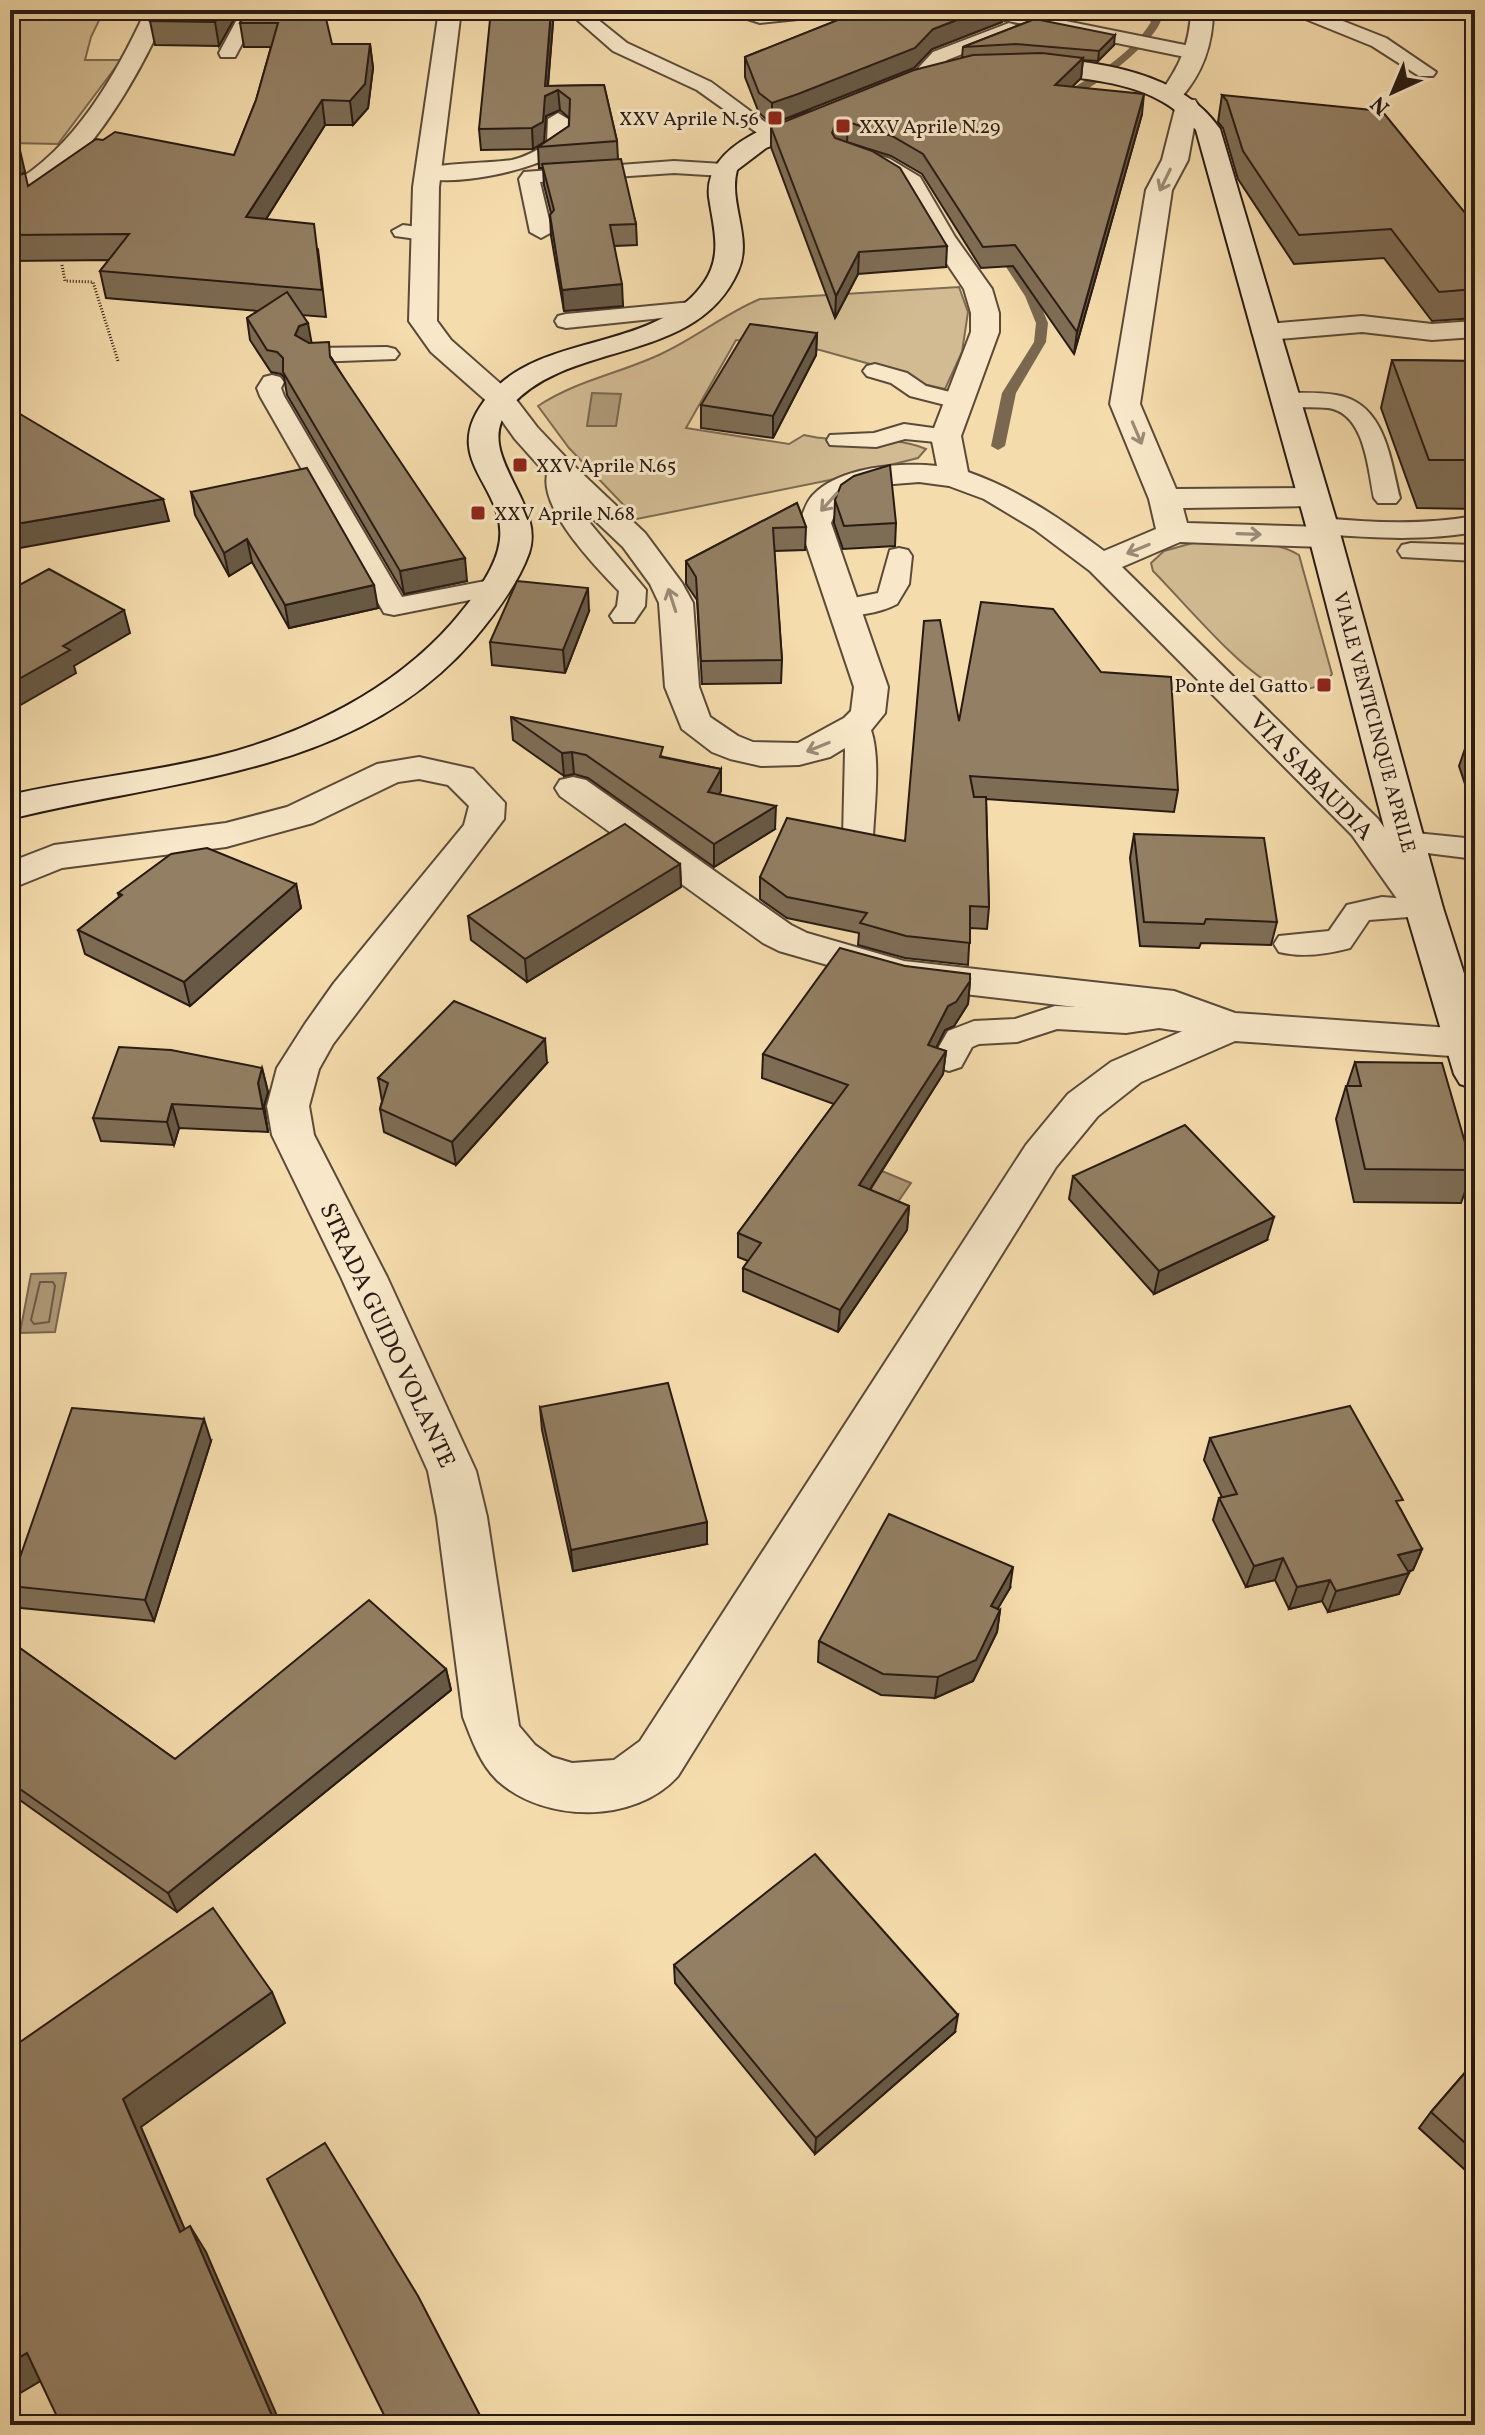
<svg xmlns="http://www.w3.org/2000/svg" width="1485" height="2435" viewBox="0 0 1485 2435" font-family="Vollkorn,serif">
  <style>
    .green { fill: #d2bb92; stroke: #7d6a52; stroke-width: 2 }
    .water { fill: #af9a78; stroke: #796750; stroke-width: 2 }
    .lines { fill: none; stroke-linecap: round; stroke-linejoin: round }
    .shore { stroke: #6c5a46; stroke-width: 2 }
    .stream { fill: #796750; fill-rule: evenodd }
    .lane-casing { stroke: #5b4a39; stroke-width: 4 }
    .street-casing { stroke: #5b4a39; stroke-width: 4 }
    .secondary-casing { stroke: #281a13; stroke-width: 4 }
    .path { stroke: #281a13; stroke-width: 3; stroke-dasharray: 1 2; stroke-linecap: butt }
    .lane { fill: #f8e8c9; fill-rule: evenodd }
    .street { fill: #f8e8c9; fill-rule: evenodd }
    .secondary { fill: #f8e8c9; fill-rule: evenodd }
    .wall { fill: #7e6d55; stroke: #281a13; stroke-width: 2 }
    .shaded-wall { fill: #675945; stroke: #281a13; stroke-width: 2 }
    .building { fill: #937f63; stroke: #281a13; stroke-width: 2 }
    .oneway { stroke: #9a8b77 }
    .poi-dot { fill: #8f2418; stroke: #f8e8c9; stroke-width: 3 }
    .labels { text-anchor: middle; stroke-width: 6; stroke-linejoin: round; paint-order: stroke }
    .far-poi-label { font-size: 20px; fill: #281a13; stroke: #f8e8c9; text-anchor: start }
    .far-street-label { font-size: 20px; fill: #281a13; stroke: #f8e8c9 }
    .street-label { font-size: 24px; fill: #281a13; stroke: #f8e8c9 }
  </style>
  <rect width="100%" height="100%" fill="#f5dcac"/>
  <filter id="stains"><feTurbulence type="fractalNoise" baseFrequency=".0025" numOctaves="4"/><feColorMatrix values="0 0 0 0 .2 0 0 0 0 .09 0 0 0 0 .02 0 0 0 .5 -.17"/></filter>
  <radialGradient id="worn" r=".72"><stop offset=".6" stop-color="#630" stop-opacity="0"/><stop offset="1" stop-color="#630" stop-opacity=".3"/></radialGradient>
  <g class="green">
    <path d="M10,10h94l-13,27 -6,23h36l-63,84 -48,-1z"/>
    <path d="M959,287l9,25 -6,40 -17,37 -22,-5 -46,-18 -57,-16 -84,-10 -50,88 103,16 15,-9c41,10 84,-2 122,14l-8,9 -88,22 -193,39 -68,-71 -31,-42c39,-26 84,-33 125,-53 34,-16 63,-40 97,-54z"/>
    <path d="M1200,541c32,0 70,-3 99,14l33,119c-11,17 -39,20 -57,12 -34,-15 -93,-86 -122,-115l-2,-8 13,-12z"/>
  </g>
  <g class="water">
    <path d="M592,393l29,1 -5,32h-29z"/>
    <path d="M826,1148l85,35 -25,36z"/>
    <path d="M66,1273l-11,59 -35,1 11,-59z"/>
  </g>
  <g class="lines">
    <path class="shore" d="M40,1282h13l2,4 -6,36 -15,2 -3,-4z"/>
    <g class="stream">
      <path d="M1139,10h11l11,9c-2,21 -82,84 -105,82v-4c34,-18 75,-42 95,-75z"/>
      <path d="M1008,264h8l21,32 11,27 -2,19 -30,51 -11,53 -7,4 -7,-4 11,-53 32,-51 2,-19 -11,-27 -19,-29z"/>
    </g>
    <g class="lane-casing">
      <g id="lane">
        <path d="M242,10h18l-25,47h-14l-2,-4z"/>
        <path d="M566,10h20l41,33 84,39 73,54 -10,6 -7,-2 -70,-50 -84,-39z"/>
        <path d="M729,10h107l-9,6 -67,7 -28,-9z"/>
        <path d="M975,10h36l184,37 9,6 -9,6 -211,-43z"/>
        <path d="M1290,10h25l71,28 50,34 -3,4h-14l-47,-30 -79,-32z"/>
        <path d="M1009,23l7,2 2,4 -2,4 -69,27 -20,21 -7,2 -10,-6 23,-25z"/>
        <path d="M558,113l10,6 -1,27c-17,22 -132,47 -149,27 9,-11 74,-9 94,-13 13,-3 24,-9 35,-16l1,-25z"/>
        <path d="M674,161l49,3 10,6 -10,6 -49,-3 -134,9 12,50 -11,6 -11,-6 -11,-53 5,-7z"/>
        <path d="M403,225l29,4 3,5 -11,6 -29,-4 -3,-5z"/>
        <path d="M692,302l8,2 3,5 -3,5 -134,14 -8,-2 -3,-5 3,-5 8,-2z"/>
        <path d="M387,347l8,2 4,5 -4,5 -82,3 -8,-2 -4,-5 4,-5 8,-2z"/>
        <path d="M875,364l32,9 19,13 44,11 3,5 -3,5 -9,2 -51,-13 -19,-13 -24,-7 -4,-5 4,-5z"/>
        <path d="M272,375l8,2 4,5 -3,6 3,8 118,201 94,-18 9,2 4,6 -4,6 -111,22 -10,-2 -124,-217 -3,-8 7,-11z"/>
        <path d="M1286,393c16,0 33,-1 50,2 49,8 54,63 64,103l-4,5h-18l-4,-5c-6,-29 -9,-85 -46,-90 -17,-2 -34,1 -51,-3l-3,-5 3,-5z"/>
        <path d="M904,424l51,7 3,5 -3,5 -9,2 -41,-4 -29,8 -46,-2 -3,-5 3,-5 44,-2z"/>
        <path d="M560,462l9,3 4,5 -1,19 12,27 62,74 -1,16 -11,16h-20l-4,-6 7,-10 2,-15c-22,-23 -91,-92 -68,-126z"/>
        <path d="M1475,516v16c-52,9 -100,6 -153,2l-9,-3 -4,-5 4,-5 9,-3c53,5 101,7 153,-2z"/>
        <path d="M1411,543l64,2v16l-73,-4 -4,-6 4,-6z"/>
        <path d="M899,548l9,2 4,6 -3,28 -12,20c-17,9 -44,14 -63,10l-4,-6 4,-6 44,-9 12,-43z"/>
        <path d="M856,717l10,3c17,24 8,88 7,118l-4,7 -11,3 -11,-3 -4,-7 2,-87 -3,-25 4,-6z"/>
        <path d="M1406,832l69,7v20l-80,-10 -4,-7 4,-7z"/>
        <path d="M1382,897l53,4 5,7 -5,7 -66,5 -19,28c-23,6 -47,10 -71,4l-5,-8 5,-8 50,-5 18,-26z"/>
        <path d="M1055,1006l71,3 33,-3 71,11 5,8 -5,8 -12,4 -59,-9 -33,5 -69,-4 -40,13 -38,2 -7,3 -11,20 -12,4 -12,-4 -5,-8 16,-28 26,-10 41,-2z"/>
      </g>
    </g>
    <g class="street-casing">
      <g id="street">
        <path d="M146,10h22c-27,62 -88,176 -158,194v-19c64,-36 106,-110 136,-175z"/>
        <path d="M439,10h22l-22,177 -2,134 14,19 60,53 26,34 34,36 74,70 37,50 11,20 6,84 11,30 28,19 15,6 45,1 46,-25 7,-7 3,-24 -55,-164c4,-9 7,-21 14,-28 26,-28 88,-33 124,-29l-6,-30 40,-104v-19l-7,-24 -35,-52 -28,-50 -29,-18 -30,-10 -4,-5 4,-5 9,-3 39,13 30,18 35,60 37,52 7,24v19l-38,104 7,36c51,18 93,47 136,79l52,-22 -7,-30 -39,-95 36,-214 16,-30 15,-59 -14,-1 -4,-5c20,-28 31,-50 32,-85h22c0,34 -10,63 -33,89l15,1 3,5 -10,55 -16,30 -32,214 36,85 137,-1 11,2 5,7 -5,7 -11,2 -130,2 4,15 137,4 11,3 5,7 -5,7 -11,3 -144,-5 -58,25 256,252 65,89 -5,9 -14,4 -14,-4 -58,-82 -262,-264 -56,-42 -50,-30 -35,-13 -30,-4 -38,3 -29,11 -14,10 -7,17 57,164 -3,26 -17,21 -38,23 -31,8 -38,1 -31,-7 -18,-7 -30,-23 -17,-42 -6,-84 -9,-19 -27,-37 -74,-70 -34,-38 -24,-34 -60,-53 -22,-31 4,-134z"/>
        <path d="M1362,316l70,8 43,-3v16l-43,3 -70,-8 -96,8 -10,-2 -4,-6 4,-6 10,-2z"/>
        <path d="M419,757l54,12 32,34 -1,16 -171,225 -14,25 -10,37 5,29 73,142 89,194 11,46 32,209 16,19 17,12 20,6 42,-3 26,-19 386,-596 42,-51 43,-32 81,-35 -23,-9 -265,-31 -125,-36 -16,-8 -203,-147 -5,-8 5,-8 13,-3 13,3 205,145 16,8 97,28 270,30 61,22 231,16 9,2v24l-9,2 -231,-16 -94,41 -43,34 -42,51 -378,609c-43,48 -133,47 -180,5 -18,-17 -26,-41 -35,-64l-26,-200 -9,-46 -87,-194 -69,-142 -5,-29 10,-38 28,-44 29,-41 130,-158 5,-19 -21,-21 -29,-6 -21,3 -85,41 -87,24 -164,21 -52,21v-27l44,-17 172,-22 61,-16 90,-43z"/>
      </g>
    </g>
    <g class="secondary-casing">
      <g id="secondary">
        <path d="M1023,55c68,7 155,13 197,74l118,397 105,382 32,100v81l-15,-5 -6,-10 -49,-166 -99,-382 -110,-396c-46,-56 -117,-47 -181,-63l-4,-5 4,-5z"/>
        <path d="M827,108l9,2 3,5 -3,5 -70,28 -29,22c-9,33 16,68 1,101 -41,94 -168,68 -227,135 -42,47 36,95 18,147 -11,31 -34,61 -55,86 -119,138 -301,139 -464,180v-24c68,-16 139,-22 207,-39 87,-22 175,-65 235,-133 17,-20 39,-47 46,-73 17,-62 -66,-88 -9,-155 54,-64 168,-42 216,-114 18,-27 8,-55 4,-84 -6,-54 76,-79 118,-89z"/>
      </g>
    </g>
    <path class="path" d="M62,265l3,16 28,1 25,79"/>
    <use href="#lane" class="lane"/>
    <use href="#street" class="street"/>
    <use href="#secondary" class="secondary"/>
  </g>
  <g class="wall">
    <path d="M239,10l-20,36 -64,-1 -5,-24z"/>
    <path d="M247,10l85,34h38l3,24 -5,40 -15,17h-28l-59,94 52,30 8,68 -24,-2 9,28 20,14 136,224 -63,13 -117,-199 -3,-18 -3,-3 -10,-2 -21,-32 -3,-22 11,-7 -152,-13 -6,-27 9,-11 -99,1v-129l15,40 -5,3 8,11 206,-31 22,-55 15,-53h-27l-4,-24z"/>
    <path d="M554,10l-6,76 56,-1 13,56 1,18 18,65 1,21 -23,1 9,60 -59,5 -13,-75 -1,-21 1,-2 -7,-28 -1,-17h-4l-1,-21 31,-21v-8l-9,-8 -14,6 -13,33 -52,1 -2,-21z"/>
    <path d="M863,10h140l-1,12 -70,27 -18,19 -142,56 -13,-11 -14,-36v-20z"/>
    <path d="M1035,19l79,26 -16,16 -15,-1 -2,18 -9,9 70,27 -68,240 -61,-88 -32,2 -59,-94 -31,-18 -44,-14 100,104 -1,21 -88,7 -23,44 -64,-171v-20l194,-70h-3l1,-10z"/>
    <path d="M1222,95l253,130v93l-43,3 -48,-63 -90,6 -56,-85 -15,-51 -5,-6z"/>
    <path d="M817,333l-1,22 -43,83 -72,-10v-23z"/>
    <path d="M1392,360l83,1v148l-58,-1 -36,-100z"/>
    <path d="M191,492l187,116 -89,20 -37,-66 -23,14 -34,-61z"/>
    <path d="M835,500l61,23 -1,23 -52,3 -9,-26z"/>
    <path d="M797,503l9,24 -1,23 -31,1 8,109 -1,23 -79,1 -5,-84 -11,-16v-23z"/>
    <path d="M589,611l-24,62 -73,-8 -2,-23z"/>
    <path d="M511,717l153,40 57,12v22l-2,3 56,35 -61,38 -126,-89 -14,-4 -10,2 -51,-36z"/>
    <path d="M959,721l219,69 -4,22 -188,-13 3,108 -2,22 -17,-1 -2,37 -63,-7 -47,-13 1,-12 -72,-15 -27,-19v-22l145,-36z"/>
    <path d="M1467,743h8v71l-16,-48z"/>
    <path d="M1134,834l143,88 -6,23 -70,-2 -2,5 -59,-2 -10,-88z"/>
    <path d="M680,864l1,23 -154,95 -56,-42 -3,-24z"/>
    <path d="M296,884l5,24 -111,98 -105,-52 -7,-24 41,-33 -1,-4z"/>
    <path d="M905,966l65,15 -2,23 -14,22 -9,4 -9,18 10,3 -3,23 -73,116 39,16 -2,24 -69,102 -95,-41v-23l5,-7 -10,-4v-24l96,-129 -72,-26 1,-24z"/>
    <path d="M1355,1062l118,108 -12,33 -107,-1 -18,-83 10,-33h1z"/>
    <path d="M547,1063l-91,102 -72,-33 -4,-23 2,-8 -4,-23z"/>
    <path d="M262,1068l6,24 -4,14 4,26 -89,-4 -5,17 -73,-4 -8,-23z"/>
    <path d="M1073,1176l194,64 -113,54 -85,-95z"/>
    <path d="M540,1407l167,137 -134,27 -31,-141z"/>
    <path d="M1210,1438l190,70 22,41 -9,21 -5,2 -9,22 -71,18 -6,-11 -33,8 -14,-29 -29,7 -33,-67 6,-22 3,-1 -18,-37z"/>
    <path d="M211,1441l-57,180 -133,-13 -11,-22z"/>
    <path d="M1010,1588l-13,21 3,1 -3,22 -24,49 -38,17 -54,-3 -63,-33 1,-21z"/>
    <path d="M10,1641l165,118 271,-90 5,21 -274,222 -167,-119z"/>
    <path d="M674,1965l281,67 -140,122 -140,-171z"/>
    <path d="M1475,2061v118l-56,-51 12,-16z"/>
  </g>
  <g class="shaded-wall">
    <path d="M222,10h17l-20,36 -4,-24z"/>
    <path d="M551,10h3l-7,85 11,-5 2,20 -14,6 -2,26 -11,7 -1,-21 13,-42z"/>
    <path d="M983,10h20l-1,12 -70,27 -18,19 -142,56v-21l161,-74z"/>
    <path d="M1115,35l-1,10 -16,16 1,-10z"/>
    <path d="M370,44l3,24 -5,40 -15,17 -3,-24z"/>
    <path d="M1083,58l-2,20 -28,27 2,-20z"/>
    <path d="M1144,94l-2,20 -68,240 3,-22z"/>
    <path d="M322,100l3,25 -74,118 -5,-26z"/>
    <path d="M848,122l-1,20 -13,3 -2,-12 3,-8z"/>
    <path d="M19,146l6,26 -15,9v-29z"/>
    <path d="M859,252l-1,22 -23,44 1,-22z"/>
    <path d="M622,284l1,22 -59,5 -2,-21z"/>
    <path d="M308,323l4,22 -17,-10 4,-9z"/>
    <path d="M817,333l-1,22 -43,83v-22z"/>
    <path d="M163,499l6,22 -155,28 -4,-13v-11z"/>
    <path d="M247,539l5,23 -23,14 -5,-23z"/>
    <path d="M465,558l2,23 -63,13 -4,-23z"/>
    <path d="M374,585l4,23 -89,20 -4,-23z"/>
    <path d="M588,588l1,23 -24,62 -2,-23z"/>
    <path d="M124,610l6,23 -56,33 2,7 -66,38v-27l53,-38z"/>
    <path d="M572,752l2,22 -10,2 -2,-23z"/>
    <path d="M721,769v22l-13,24v-23z"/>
    <path d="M776,806l-1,23 -61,38v-23z"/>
    <path d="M680,864l1,23 -154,95 -2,-23z"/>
    <path d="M296,884l5,24 -111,98 -6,-24z"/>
    <path d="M970,981l-2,23 -14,22 -9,4 -19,38 2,-23 20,-39z"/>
    <path d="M545,1039l2,24 -91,102 -4,-23z"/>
    <path d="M946,1051l-3,23 -85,134 1,-23z"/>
    <path d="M262,1068l6,24 -4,14 4,26 -10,-49z"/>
    <path d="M172,1104l7,24 -5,17 -7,-23z"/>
    <path d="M909,1206l-2,24 -69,102 2,-22z"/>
    <path d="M1274,1217l-7,23 -113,54 5,-23z"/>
    <path d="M204,1419l7,22 -57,180 -9,-21z"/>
    <path d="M707,1522v22l-134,27 -2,-21z"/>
    <path d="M1422,1549l-9,21 -24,6 9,-21z"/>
    <path d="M1283,1558l-8,22 -29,7 8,-21z"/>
    <path d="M1013,1567l-3,21 -23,39 4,-21z"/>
    <path d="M1409,1573l-10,21 -71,18 8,-21z"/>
    <path d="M1330,1580l-8,21 -33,8 8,-22z"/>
    <path d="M1000,1610l-3,22 -24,49 -38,17 3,-21z"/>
    <path d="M446,1669l5,21 -274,222 -9,-19z"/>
    <path d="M272,1992l13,31 -144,104 56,131 -17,-26 -57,-133z"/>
    <path d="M958,2015l-3,17 -140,122 1,-16z"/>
    <path d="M190,2226l16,26 75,173h-5z"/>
    <path d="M27,2353l22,23 -39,23v-36z"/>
  </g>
  <g class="building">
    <path d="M156,10h66l-7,12 -65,-1z"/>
    <path d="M247,10h77l8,34h38l-5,40 -15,17 -28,-1 -76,117 68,7 8,66 -222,-19 29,-37 -119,1v-56l15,-6 3,13 68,-47 7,1 12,-8 119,23 22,-55 22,-77h-38z"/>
    <path d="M491,10h60l-6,76 59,-1 13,56 -79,6 31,-21 1,-27 -12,-9 -13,6 -2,26 -11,6 -53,1z"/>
    <path d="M863,10h120l-50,19 -18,19 -117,46 -26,9 -13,-10 -14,-36z"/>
    <path d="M1035,19l80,16 -16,16 -83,-7 -53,3z"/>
    <path d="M1042,53l41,5 -28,27 89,9 -67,238 -62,-87 -32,2 -60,-93 -31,-18 -44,-14 -13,3 -3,8 3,5 37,13 28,17 47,78 -88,6 -23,44 -65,-169 143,-57 59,-15z"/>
    <path d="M1222,95l160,16 93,114v64l-36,3 -48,-63 -92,6 -56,-84 -16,-50z"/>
    <path d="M13,125l6,21 -9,6v-20z"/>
    <path d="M621,159l15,65 -26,1 12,59 -60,6 -12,-75 4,-5 -12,-46z"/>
    <path d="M287,292l21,31 -9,3 -4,9 14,8 20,-1 1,15 135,201 -65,13 -117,-199v-14l-6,-6 -10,-2 -20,-32z"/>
    <path d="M750,324l67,9 -44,83 -72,-11z"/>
    <path d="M1392,360l83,1v99h-46z"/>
    <path d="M10,408l153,91 -153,26z"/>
    <path d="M890,465l6,58 -52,3 -9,-26 6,-15 13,-9z"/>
    <path d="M307,468l67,117 -89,20 -38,-66 -23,14 -33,-61z"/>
    <path d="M797,503l9,24 -33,1 9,132 -81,1 -5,-84 -10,-16z"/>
    <path d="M49,569l75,41 -61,36 7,4 -60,34v-94z"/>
    <path d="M517,581l71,7 -25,62 -73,-8z"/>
    <path d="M981,602l72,7 48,63 70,5 7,113 -208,-14 4,21h12l3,110 -19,-1v37l-64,-7 -46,-13 7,-10 -80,-16 -27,-20 27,-59 118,23 19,-220 16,-1 19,101z"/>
    <path d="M511,717l152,30 -3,10 61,12 -13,23 68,14 -62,38 -128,-89 -14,-3 -10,1z"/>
    <path d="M1467,743h8v24z"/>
    <path d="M625,824l55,40 -155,95 -57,-43z"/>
    <path d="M1134,834l130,4 13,84 -71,-3 -2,5 -60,-2z"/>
    <path d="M207,848l89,36 -112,98 -106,-52 44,-35 -4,-2 53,-39z"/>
    <path d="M840,948l65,18 65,8v7l-14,21 -8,4 -20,39 18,6 -87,134 50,21 -69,104 -97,-42 18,-25 -23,-10 110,-148 -85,-31z"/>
    <path d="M454,1001l91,38 -93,103 -72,-33 8,-26 -10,-5z"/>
    <path d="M119,1047l52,3 91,18 -4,15 5,26 -91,-5 -5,18 -74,-4z"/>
    <path d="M1355,1062l87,1 31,107 -108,-1 -19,-83h15z"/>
    <path d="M1185,1125l89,92 -115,54 -86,-95z"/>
    <path d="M668,1383l39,139 -136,28 -31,-143z"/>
    <path d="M1350,1406l53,94 -7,1 26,48 -24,6 11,18 -73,18 -6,-11 -33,7 -14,-29 -29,8 -35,-68 18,-4 -27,-56z"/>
    <path d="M72,1408l132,11 -59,181 -135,-14z"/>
    <path d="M889,1514l124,53 -22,39 9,4 -24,50 -38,17 -55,-3 -64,-33z"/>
    <path d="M369,1600l77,69 -278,224 -158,-111v-141l165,118z"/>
    <path d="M815,1854l143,161 -142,123 -142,-173z"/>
    <path d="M213,1908l59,84 -149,107 57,133 10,-6 86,199h-215l-34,-72 -17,10v-314z"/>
    <path d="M1475,2061v91l-44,-40z"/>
    <path d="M325,2143l93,153 67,129h-96l-122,-246z"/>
  </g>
  <defs><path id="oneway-shaft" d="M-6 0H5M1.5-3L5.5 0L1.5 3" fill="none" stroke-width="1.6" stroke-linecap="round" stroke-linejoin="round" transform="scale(2)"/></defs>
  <g class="oneway">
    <use href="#oneway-shaft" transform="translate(1165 180) rotate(116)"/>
    <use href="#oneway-shaft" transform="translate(1137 433) rotate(67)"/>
    <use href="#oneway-shaft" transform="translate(829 502) rotate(132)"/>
    <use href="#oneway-shaft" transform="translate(1249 534) rotate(2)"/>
    <use href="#oneway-shaft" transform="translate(1138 549) rotate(158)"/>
    <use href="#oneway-shaft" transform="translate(672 600) rotate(-108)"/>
    <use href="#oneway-shaft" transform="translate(818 747) rotate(158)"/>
  </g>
  <g class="poi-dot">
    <rect x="767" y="110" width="16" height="16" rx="4"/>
    <rect x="835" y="118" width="16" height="16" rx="4"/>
    <rect x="512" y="457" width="16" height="16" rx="4"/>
    <rect x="470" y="505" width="16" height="16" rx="4"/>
    <rect x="1316" y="677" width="16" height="16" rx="4"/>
  </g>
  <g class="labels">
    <g class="far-poi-label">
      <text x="759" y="125" text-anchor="end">XXV Aprile N.56</text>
      <text x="859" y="133">XXV Aprile N.29</text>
      <text x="536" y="472">XXV Aprile N.65</text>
      <text x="494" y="520">XXV Aprile N.68</text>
      <text x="1308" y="692" text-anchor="end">Ponte del Gatto</text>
    </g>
    <g class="far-street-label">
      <text transform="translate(1375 722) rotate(75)" y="7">VIALE VENTICINQUE APRILE</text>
    </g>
    <g class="street-label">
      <text transform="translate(1312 776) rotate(46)" y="8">VIA SABAUDIA</text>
      <text transform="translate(388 1335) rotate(65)" y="8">STRADA GUIDO VOLANTE</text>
    </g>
  </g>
  <rect width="1485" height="2435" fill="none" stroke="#f5dcac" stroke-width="40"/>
  <rect x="12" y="12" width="1461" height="2411" fill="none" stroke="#281a13" stroke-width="4"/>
  <rect x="20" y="20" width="1445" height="2395" fill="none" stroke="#281a13" stroke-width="2"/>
  <g transform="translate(1393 92) rotate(224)" stroke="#f8e8c9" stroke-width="6" paint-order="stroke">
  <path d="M0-6L14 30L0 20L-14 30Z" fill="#281a13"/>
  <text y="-12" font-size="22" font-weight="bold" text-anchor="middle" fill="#281a13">N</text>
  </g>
  <rect width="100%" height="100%" filter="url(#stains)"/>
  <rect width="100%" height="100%" fill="url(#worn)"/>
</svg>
